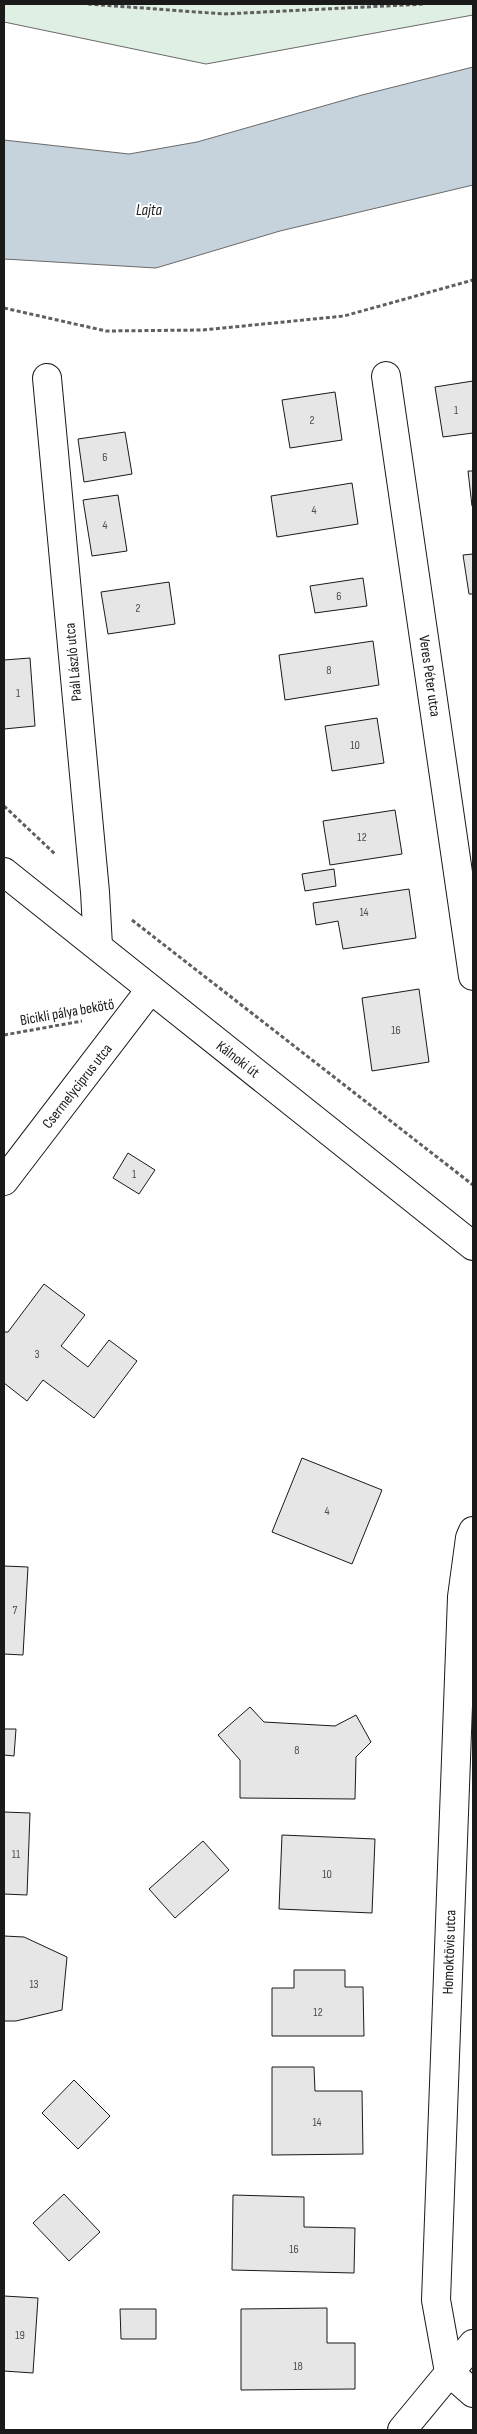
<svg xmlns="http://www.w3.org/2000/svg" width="477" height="2434" viewBox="0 0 477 2434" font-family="'Sofia Sans Condensed',sans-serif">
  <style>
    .green { fill: #e0efe3; stroke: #6a6a6a }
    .water { fill: #c6d2dc; stroke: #6a6a6a }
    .building { fill: #e6e6e6; stroke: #1a1a1a }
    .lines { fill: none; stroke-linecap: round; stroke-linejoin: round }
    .minor-casing { stroke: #1a1a1a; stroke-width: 30 }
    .tertiary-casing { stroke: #1a1a1a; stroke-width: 30 }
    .path { stroke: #5f5f5f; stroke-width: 3; stroke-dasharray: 4 2.5; stroke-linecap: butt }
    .minor { stroke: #fff; stroke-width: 28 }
    .tertiary { stroke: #fff; stroke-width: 28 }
    .labels { text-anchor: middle; stroke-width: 4; stroke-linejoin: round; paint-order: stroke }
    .number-label { font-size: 12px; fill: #4d4d4d }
    .street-label { font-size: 15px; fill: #1a1a1a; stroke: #fff }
    .water-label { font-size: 16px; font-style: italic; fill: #1a1a1a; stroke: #fff }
  </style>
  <rect width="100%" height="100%" fill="#fff"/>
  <path class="green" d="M4,4h469v11l-267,49 -202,-42z"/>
  <path class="water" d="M473,67v118l-193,46 -124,37 -152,-9v-119l125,14 68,-12 165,-47z"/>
  <g class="building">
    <path d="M473,381v52l-30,4 -8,-50z"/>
    <path d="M335,392l7,48 -52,8 -8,-48z"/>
    <path d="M125,432l7,42 -48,8 -6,-43z"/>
    <path d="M468,471h5v35h-1z"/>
    <path d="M352,483l6,41 -81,13 -6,-41z"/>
    <path d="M118,495l9,56 -35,5 -9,-56z"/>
    <path d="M473,554v40h-4l-6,-39z"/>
    <path d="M363,578l4,28 -52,7 -5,-27z"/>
    <path d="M169,582l6,42 -67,10 -7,-42z"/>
    <path d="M373,641l6,44 -94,15 -6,-45z"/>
    <path d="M30,658l5,68 -31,3v-69z"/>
    <path d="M377,718l7,45 -52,8 -7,-45z"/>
    <path d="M395,810l7,44 -72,11 -7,-44z"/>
    <path d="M334,869l2,17 -31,5 -3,-17z"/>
    <path d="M409,889l7,49 -73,11 -5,-28 -22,4 -3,-22z"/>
    <path d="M419,989l10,73 -57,9 -10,-73z"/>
    <path d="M128,1153l27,17 -16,24 -26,-16z"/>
    <path d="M44,1284l41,31 -24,31 27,21 21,-27 28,21 -43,57 -51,-38 -16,21 -23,-18v-51h4z"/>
    <path d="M302,1458l80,32 -30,74 -80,-32z"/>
    <path d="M4,1566l24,1 -5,88 -19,-1z"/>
    <path d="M250,1707l14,15 71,4 21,-11 15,27 -15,15 -1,42 -115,-1v-38l-22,-25z"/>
    <path d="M4,1729h12l-2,27 -10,-1z"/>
    <path d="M4,1812l26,1 -3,82 -23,-1z"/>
    <path d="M282,1835l93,4 -3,74 -93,-4z"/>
    <path d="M203,1841l26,29 -54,48 -26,-29z"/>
    <path d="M4,1936l20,1 43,20 -5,53 -46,11h-12z"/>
    <path d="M294,1970h51v17h18l1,49h-92v-48h22z"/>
    <path d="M272,2067h42l1,24h47l1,63 -91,1z"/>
    <path d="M74,2080l36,36 -32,33 -36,-36z"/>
    <path d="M64,2194l36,38 -31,29 -36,-38z"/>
    <path d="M233,2195l71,2v30l51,1 -1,45 -122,-3z"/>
    <path d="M4,2296l34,2 -5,75 -29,-2z"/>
    <path d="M327,2308v35h28v46l-114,1v-81z"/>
    <path d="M120,2309h36v30h-35z"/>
  </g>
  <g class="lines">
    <g class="minor-casing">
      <g id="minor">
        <path d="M386,376l87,600"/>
        <path d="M47,378l48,514 3,54"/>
        <path d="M4,1181l146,-191"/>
        <path d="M473,1531l-3,7 -8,59 -26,703 13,72 24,21"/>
        <path d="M402,2430l71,-86"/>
      </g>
    </g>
    <g class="tertiary-casing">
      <path id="tertiary" d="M4,872l469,374"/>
    </g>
    <g class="path">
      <path d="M88,4l136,10 201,-10"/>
      <path d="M4,308l102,23 97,-1 141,-14 129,-36"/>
      <path d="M4,806l51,48"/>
      <path d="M132,920l341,265"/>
      <path d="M4,1035l78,-14"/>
    </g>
    <use href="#minor" class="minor"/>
    <use href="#tertiary" class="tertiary"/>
  </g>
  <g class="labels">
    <g class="number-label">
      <text x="456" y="414">1</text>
      <text x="312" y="424">2</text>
      <text x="105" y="461">6</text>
      <text x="314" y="514">4</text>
      <text x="105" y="529">4</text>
      <text x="339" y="600">6</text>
      <text x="138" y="612">2</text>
      <text x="329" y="674">8</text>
      <text x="18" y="697">1</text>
      <text x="355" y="749">10</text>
      <text x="362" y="841">12</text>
      <text x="364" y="916">14</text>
      <text x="396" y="1034">16</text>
      <text x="134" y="1178">1</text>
      <text x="37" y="1358">3</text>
      <text x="327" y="1515">4</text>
      <text x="15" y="1614">7</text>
      <text x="297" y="1754">8</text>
      <text x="16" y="1858">11</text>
      <text x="327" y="1878">10</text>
      <text x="34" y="1988">13</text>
      <text x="318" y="2016">12</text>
      <text x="317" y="2126">14</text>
      <text x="294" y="2253">16</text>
      <text x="20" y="2339">19</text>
      <text x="298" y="2370">18</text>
    </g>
    <g class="street-label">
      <text transform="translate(73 662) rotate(-95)" y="5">Paál László utca</text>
      <text transform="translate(430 676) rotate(82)" y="5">Veres Péter utca</text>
      <text transform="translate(67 1012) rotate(-10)" y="5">Bicikli pálya bekötő</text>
      <text transform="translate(238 1059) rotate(38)" y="5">Kálnoki út</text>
      <text transform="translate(77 1086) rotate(-52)" y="5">Csermelyciprus utca</text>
      <text transform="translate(449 1952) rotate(-88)" y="5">Homoktövis utca</text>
    </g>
    <g class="water-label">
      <text x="149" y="215">Lajta</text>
    </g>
  </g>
  <rect width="477" height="2434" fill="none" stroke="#1a1a1a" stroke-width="10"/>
</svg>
